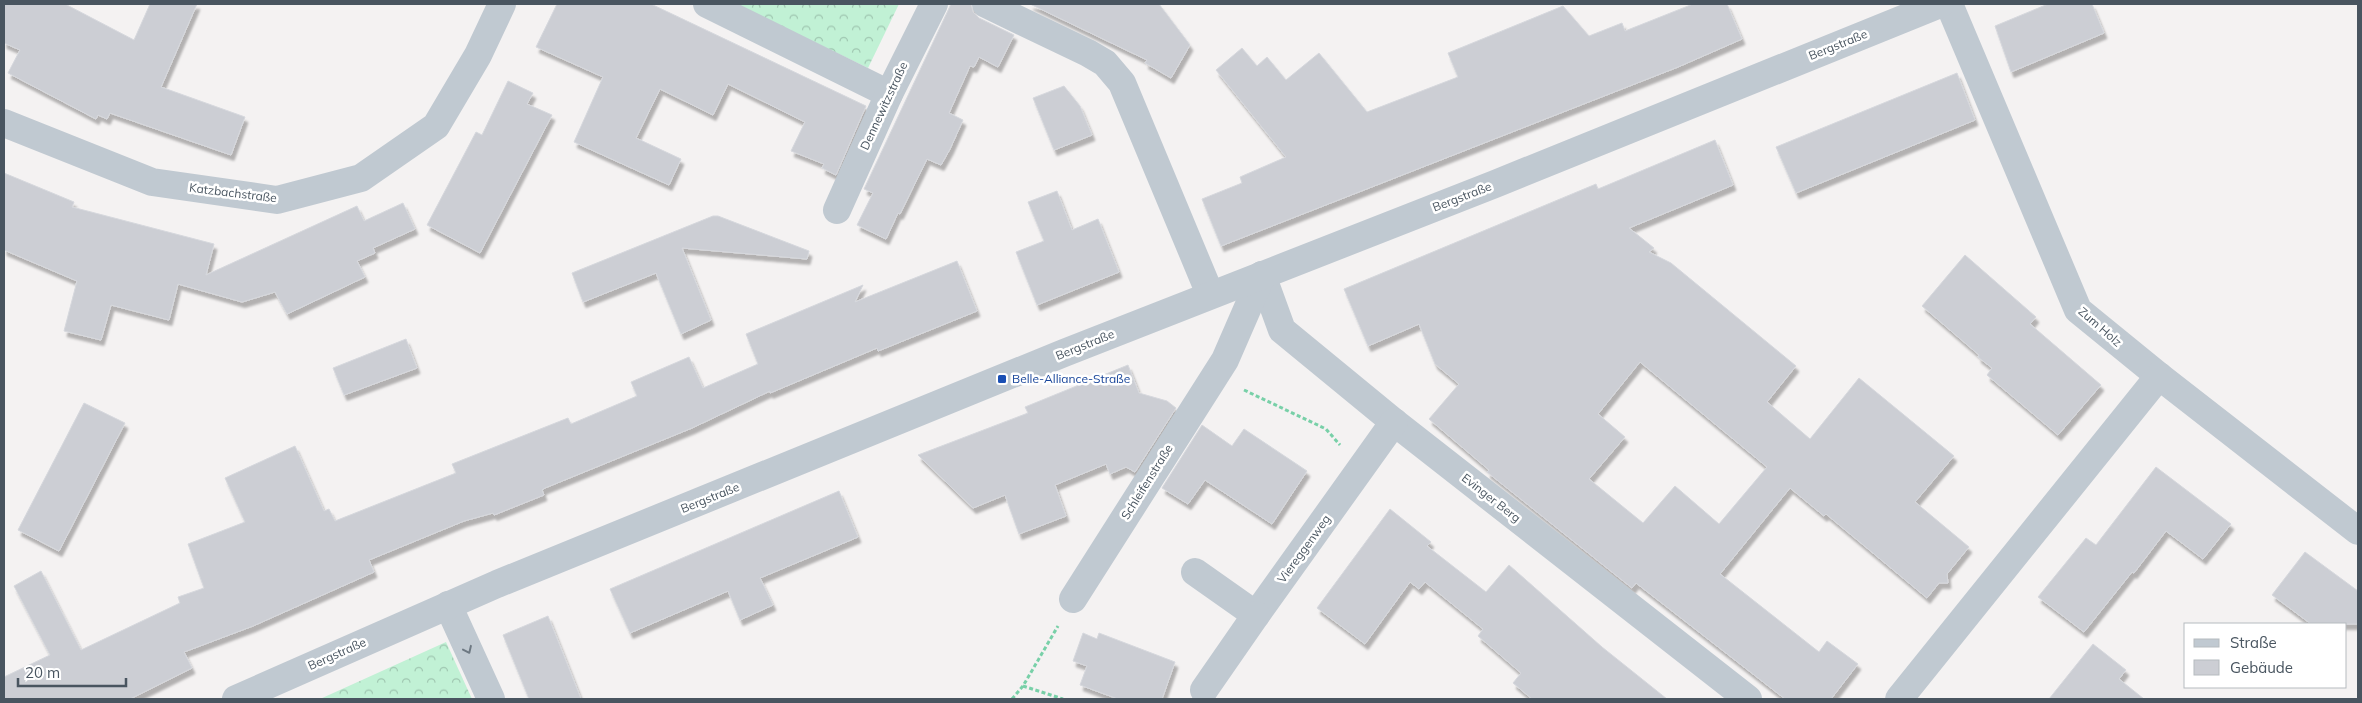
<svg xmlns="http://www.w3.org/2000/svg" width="2362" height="703" viewBox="0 0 2362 703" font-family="Mulish,sans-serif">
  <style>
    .forest { fill: url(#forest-crowns) }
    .building { fill: #ccced4; stroke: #d6d8dd; fill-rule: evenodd; filter: url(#shadow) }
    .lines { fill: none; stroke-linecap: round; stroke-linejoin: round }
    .path { stroke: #78d0a8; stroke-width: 3; stroke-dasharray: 4 2.5; stroke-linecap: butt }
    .minor { stroke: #c0c9d1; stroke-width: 28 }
    .oneway { stroke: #6d7882 }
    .transit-dot { fill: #1a4fb4; stroke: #fff; stroke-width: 2 }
    .labels { text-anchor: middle; stroke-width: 5; stroke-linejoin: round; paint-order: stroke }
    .street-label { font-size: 12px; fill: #495560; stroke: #fff }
    .transit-label { font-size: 12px; fill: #164399; stroke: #fff; text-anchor: start }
  </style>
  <defs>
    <pattern id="forest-crowns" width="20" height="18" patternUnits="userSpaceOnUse" patternTransform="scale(1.25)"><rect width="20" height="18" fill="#c1f1d5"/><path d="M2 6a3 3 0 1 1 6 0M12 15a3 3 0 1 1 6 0" fill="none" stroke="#9fc6b0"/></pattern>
    <filter id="shadow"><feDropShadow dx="3" dy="5.5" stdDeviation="1" flood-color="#0004"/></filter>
  </defs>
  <rect width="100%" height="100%" fill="#f4f2f2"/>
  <g class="forest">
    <path d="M735,4h164l-31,64z"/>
    <path d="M446,642l26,57h-152z"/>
  </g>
  <g class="building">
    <path d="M4,4h61l69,36 16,-36h47l-36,83 84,30 -14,38 -121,-42 -3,6 -9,-4 -2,4 -88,-46 12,-23 -16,-7z"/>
    <path d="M557,4h94l215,102 -30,69 -14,-7 2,-4 -33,-13 14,-29 -77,-38 -15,31 -53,-26 -24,49 45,21 -12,26 -95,-43 29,-65 -67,-30z"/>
    <path d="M951,4h20l2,8 6,6 35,17 -16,32 -19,-10 -5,10 -4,-1 -21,47 14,7 -13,29 -9,16 -14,-6 -27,55 -2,-1 -12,26 -29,-14 16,-32 -9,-4z"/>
    <path d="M1030,4h129l31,41 -19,33 -26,-15 2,-3z"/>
    <path d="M1693,4h34l15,35 -64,28 -457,179 -19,-47 40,-16 -2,-6 46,-20 -70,-87 26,-22 15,18 10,-9 19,23 33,-27 48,59 91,-35 -10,-24 115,-47 26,30 33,-13 3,8z"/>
    <path d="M2048,4h44l12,29 -93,39 -16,-46z"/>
    <path d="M1957,73l18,47 -179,73 -20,-46z"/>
    <path d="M508,81l25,12 -6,11 25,11 -72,138 -53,-28 49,-93 6,3z"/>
    <path d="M1064,86l16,20 12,29 -38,15 -21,-52z"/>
    <path d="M1715,140l18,45 -104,43 25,20 -5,4 22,11 125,103 -29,36 43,37 49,-61 95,78 -39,46 54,45 -22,27 1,9h-9l-12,15 -101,-84 -2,2 -34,-28 -70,86 99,78 8,-11 31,23 -27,35h-46l-149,-116 -4,5 -145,-116 2,-2 -60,-51 30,-35 -24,-20 -16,-40 -51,22 -24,-57 252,-105 2,5zM1640,362l127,105 -48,57 -44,-38 -32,37 -54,-44 36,-42 -27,-23z"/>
    <path d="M4,173l70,29 -2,5 142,37 -8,31 151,-69 7,15 39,-18 12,26 -42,19 2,5 -18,8 8,16 -78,37 -12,-22 -33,10 -64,-18 -9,36 -58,-15 -10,35 -37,-9 13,-50 -73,-31z"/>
    <path d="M1057,191l15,39 26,-11 21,53 -82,33 -21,-53 28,-11 -16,-39z"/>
    <path d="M713,216h5l91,35 -2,8 -125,-11 29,72 -30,14 -25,-61 -73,29 -11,-29z"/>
    <path d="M1965,255l71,62 -6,7 71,61 -43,50 -71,-60 5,-7 -14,-11 1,-2 -57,-49z"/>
    <path d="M957,261l20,50 -99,40 -1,-3 -107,45v-2l-78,37 -147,60 -3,2 2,5 -50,20 -1,-2 -29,8 -95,39 5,12 -121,54 -69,26 8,16 -62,31h-126v-22l46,-22 -36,-69 27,-15 40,79 99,-47 -2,-6 26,-9 -16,-44 57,-22 -20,-44 70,-32 29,65 5,-2 6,12 121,-48 -4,-9 116,-46 3,6 66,-28 -6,-14 58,-25 14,31 55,-24 -12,-30 117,-49 -8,17z"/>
    <path d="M406,339l11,29 -73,27 -11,-27z"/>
    <path d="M1128,365l11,28 28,8 9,7 -41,64 -9,-5 -16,7 -4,-10 -51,21 11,31 -47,18 -14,-39 -32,13 -55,-53 110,-42 -3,-6z"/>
    <path d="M84,403l41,20 -66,128 -41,-21z"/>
    <path d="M1202,425l30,21 12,-17 63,42 -35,53 -67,-44 -17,24 -26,-16z"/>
    <path d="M2156,467l75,57 -28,35 -37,-28 -32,42 -2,-1 -48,60 -46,-35 48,-59 10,7z"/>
    <path d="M839,491l19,46 -98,41 13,27 -33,15 -12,-29 -98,42 -20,-44z"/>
    <path d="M1390,509l41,33 -4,4 59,46 23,-27 93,82 65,52h-135l-19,-16 8,-10 -43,-37 5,-7 -58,-47 -6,7 -9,-7 -45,62 -48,-36z"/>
    <path d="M2305,552l53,39v33h-47l-39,-29z"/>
    <path d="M548,616l18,45 15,38h-52l-26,-64z"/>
    <path d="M1083,633l14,6 2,-6 76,29 -13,37h-44l-38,-14 7,-19 -14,-5z"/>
    <path d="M2093,644l33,26 -7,9 25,20h-95z"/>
  </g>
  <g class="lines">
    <g class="path">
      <path d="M1244,390l82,39 14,16"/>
      <path d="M1023,686l40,13"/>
      <path d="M1012,699l11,-13 35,-60"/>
    </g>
    <g class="minor">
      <path d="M707,4l182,90"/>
      <path d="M986,4l102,49 17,10 17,20 88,211"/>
      <path d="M1949,4l129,306 81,66 199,155"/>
      <path d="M4,123l148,59 125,18 84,-22 75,-52 42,-71 24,-51"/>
      <path d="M837,210l52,-116 45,-90"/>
      <path d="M1262,275l20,55 112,92 354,277"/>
      <path d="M1195,572l61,43 138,-193"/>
      <path d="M1073,599l152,-239 37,-85"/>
      <path d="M448,605l43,94"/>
      <path d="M1204,690l52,-75"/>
      <path d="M236,699l261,-115 567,-231 431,-169 445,-180"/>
      <path d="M1899,699l260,-323"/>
    </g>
  </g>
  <defs><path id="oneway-chevron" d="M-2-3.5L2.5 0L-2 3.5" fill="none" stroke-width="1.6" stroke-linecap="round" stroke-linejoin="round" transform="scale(1.25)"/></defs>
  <use class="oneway" href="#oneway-chevron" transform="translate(468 650) rotate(65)"/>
  <rect class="transit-dot" x="997" y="374" width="10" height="10" rx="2.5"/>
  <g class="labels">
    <g class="street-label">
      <text transform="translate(1838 45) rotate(-22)" y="4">Bergstraße</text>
      <text transform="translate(884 106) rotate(-65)" y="4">Dennewitzstraße</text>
      <text transform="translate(233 193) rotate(7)" y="4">Katzbachstraße</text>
      <text transform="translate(1462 197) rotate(-21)" y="4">Bergstraße</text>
      <text transform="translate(2100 327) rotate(41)" y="4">Zum Holz</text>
      <text transform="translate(1085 345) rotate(-22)" y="4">Bergstraße</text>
      <text transform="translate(1147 482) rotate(-58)" y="4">Schleifenstraße</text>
      <text transform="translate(710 498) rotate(-22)" y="4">Bergstraße</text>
      <text transform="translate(1491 498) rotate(38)" y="4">Evinger Berg</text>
      <text transform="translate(1304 549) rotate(-54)" y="4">Viereggenweg</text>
      <text transform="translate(337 654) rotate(-24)" y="4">Bergstraße</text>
    </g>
    <g class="transit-label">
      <text x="1012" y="383">Belle-Alliance-Straße</text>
    </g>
  </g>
  <rect width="2362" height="703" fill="none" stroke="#495560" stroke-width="10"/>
  <rect x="2184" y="623" width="162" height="65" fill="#ffffff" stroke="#b6bbbf"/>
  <rect x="2194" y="639" width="25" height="8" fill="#c0c9d1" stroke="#b6bbbf"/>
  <text x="2230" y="648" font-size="15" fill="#495560">Straße</text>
  <rect x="2194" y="660" width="25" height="15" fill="#ccced4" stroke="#b6bbbf"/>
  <text x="2230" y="673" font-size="15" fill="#495560">Gebäude</text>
  <path d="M18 678v8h108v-8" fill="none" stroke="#495560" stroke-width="2.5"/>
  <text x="25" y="678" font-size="15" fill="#495560" stroke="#ffffff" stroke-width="4" paint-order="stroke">20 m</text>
</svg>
